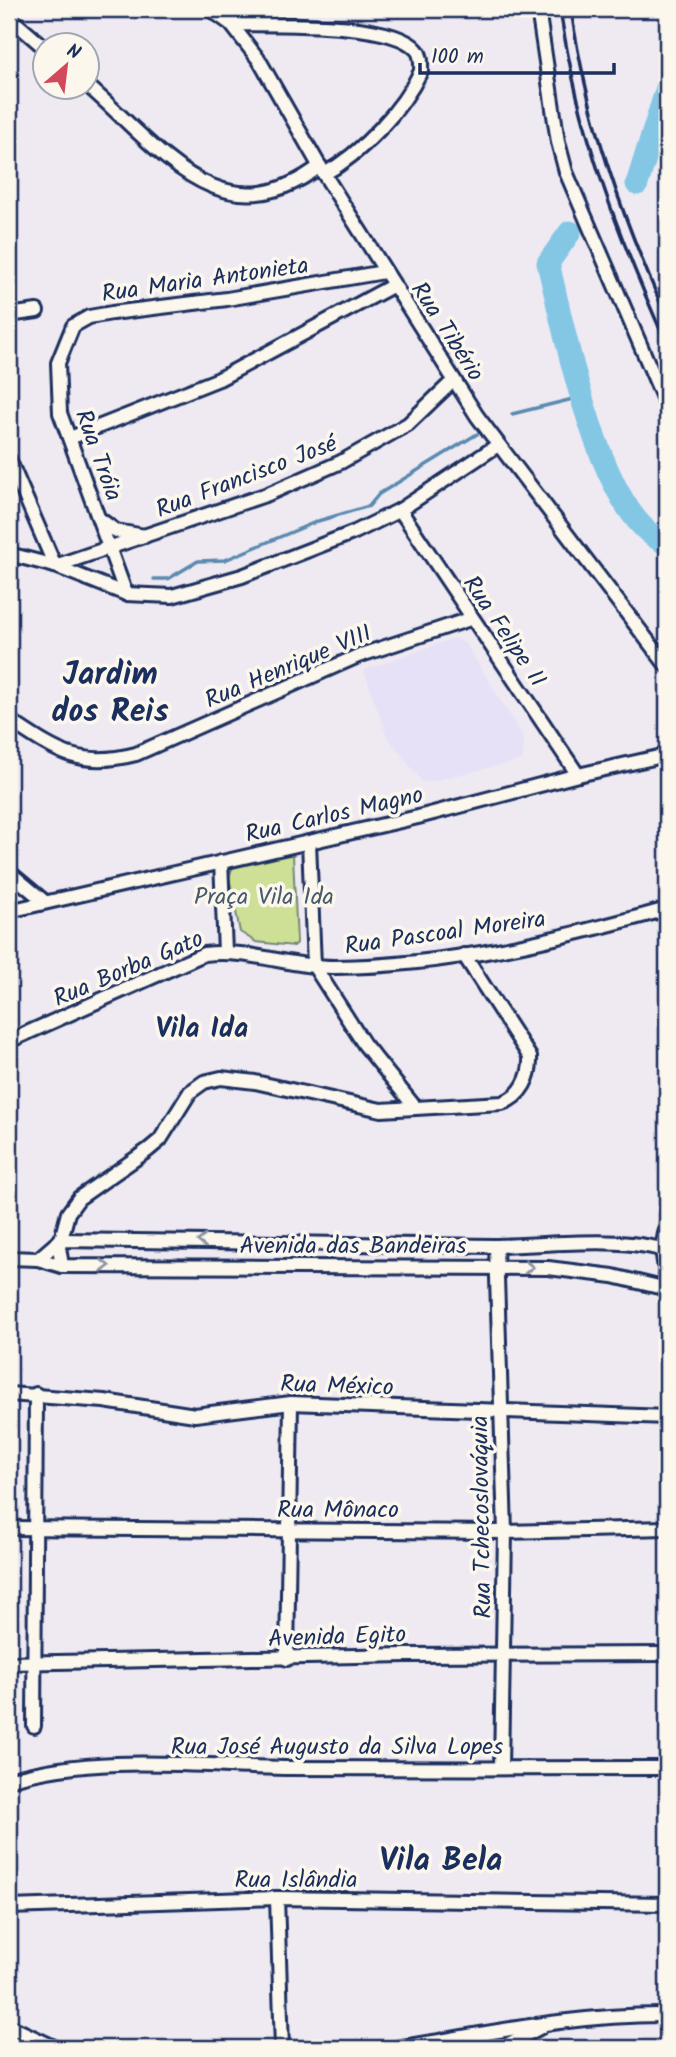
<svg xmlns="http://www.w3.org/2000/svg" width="676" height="2057" viewBox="0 0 676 2057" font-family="Kalam,sans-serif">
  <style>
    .built { fill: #e6e1f6 }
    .green { fill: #cde095; stroke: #74887a; stroke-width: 2 }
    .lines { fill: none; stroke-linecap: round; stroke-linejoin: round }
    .stream { stroke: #5a8aaf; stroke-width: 3.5 }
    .river { stroke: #84c7e5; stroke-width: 23 }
    .minor-casing { stroke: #1b2f5e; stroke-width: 18 }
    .minor { stroke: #fbf7ec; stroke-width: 12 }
    .rail { stroke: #1b2f5e; stroke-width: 3.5 }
    .oneway { stroke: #8b93a5 }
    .labels { text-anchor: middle; stroke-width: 7; stroke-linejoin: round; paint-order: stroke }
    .street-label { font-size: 24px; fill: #1b2f5e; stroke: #fbf7ec }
    .park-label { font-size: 24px; fill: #485b6c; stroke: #fbf7ec }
    .quarter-label { font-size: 28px; font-weight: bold; fill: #1b2f5e; stroke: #fbf7ec }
    .district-label { font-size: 32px; font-weight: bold; fill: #1b2f5e; stroke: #fbf7ec }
  </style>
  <rect width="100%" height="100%" fill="#efeaf2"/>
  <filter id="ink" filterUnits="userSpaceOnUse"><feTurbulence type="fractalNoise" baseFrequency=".0143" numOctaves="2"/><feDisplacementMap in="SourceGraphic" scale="14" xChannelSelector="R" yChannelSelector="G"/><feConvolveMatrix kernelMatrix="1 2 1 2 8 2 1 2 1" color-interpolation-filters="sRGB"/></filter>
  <g filter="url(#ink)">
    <path class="built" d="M454,638l12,6 58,94 -1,22 -100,23 -37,-48 -22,-65z"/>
    <path class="green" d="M293,855l4,88 -3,3 -38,-4 -16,-10 -11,-55 5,-13 30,-8z"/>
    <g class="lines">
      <g class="stream">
        <path d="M512,414l69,-17"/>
        <path d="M154,579h14l30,-18 27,-1 93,-39 51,-15 10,-12 98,-60"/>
      </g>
      <g class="river">
        <path d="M637,184l30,-96"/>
        <path d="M570,232l-22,31c16,65 52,258 119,280"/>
      </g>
      <g class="minor-casing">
        <g id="minor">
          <path d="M210,9l21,15 28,36 65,114 153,242 190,250"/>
          <path d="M538,9l20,133 8,30 101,235"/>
          <path d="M9,17l37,32"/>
          <path d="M231,24c39,1 161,-4 186,26 5,6 4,13 4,21 -18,38 -60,83 -97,103"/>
          <path d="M88,86c70,60 133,155 232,80"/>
          <path d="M9,315l28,-4"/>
          <path d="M70,438l149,-59 175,-94"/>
          <path d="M9,459l46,107"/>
          <path d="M400,510l178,265"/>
          <path d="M101,520l15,11 29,5"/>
          <path d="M9,554l46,12 71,28 46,2 70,-20 113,-44 45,-22 98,-65"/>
          <path d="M55,566l213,-72 73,-32 67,-38 46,-44"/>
          <path d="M126,594l-66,-181 -2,-50 15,-37 16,-9 23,-4 115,-14 157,-27"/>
          <path d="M9,720c47,31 69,49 127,34l222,-98 112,-37"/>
          <path d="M309,842l5,124 50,78 50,62"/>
          <path d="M221,862l4,89"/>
          <path d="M9,872l36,30"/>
          <path d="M9,911l409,-94 160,-42 89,-20"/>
          <path d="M9,1041l195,-87c44,-6 87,14 132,13 112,-1 224,-28 331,-58"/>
          <path d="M667,1223l-5,26 5,33"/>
          <path d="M496,1246l9,286 -4,236"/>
          <path d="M9,1258l29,1 24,7 486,2 65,8 54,13"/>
          <path d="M38,1259l22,-19c144,1 288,5 432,6 51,0 128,-11 175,5"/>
          <path d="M62,1266l-3,-19 9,-34 11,-15 69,-48 12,-10 30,-48 14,-10 17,-4 34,4 126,28 121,-7c19,-6 29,-26 28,-46l-66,-102"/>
          <path d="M9,1394l95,7 91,14 96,-12 376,14"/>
          <path d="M9,1528l496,4 162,-4"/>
          <path d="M287,1659l4,-256"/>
          <path d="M9,1663l397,-8 261,-1"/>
          <path d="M34,1726l2,-332"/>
          <path d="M9,1780c86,-26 185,-14 275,-12 128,1 255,0 383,0"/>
          <path d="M277,1898l5,150"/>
          <path d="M9,1907l268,-9 390,6"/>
          <path d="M9,2026l47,22"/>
          <path d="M396,2048c90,-14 180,-34 271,-33"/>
          <path d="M501,2048l40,-21"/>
        </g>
      </g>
      <use href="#minor" class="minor"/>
      <g class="rail">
        <path d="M560,9c18,122 57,224 107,336"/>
        <path d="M571,9c16,110 51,208 96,309"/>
      </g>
    </g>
    <defs><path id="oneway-chevron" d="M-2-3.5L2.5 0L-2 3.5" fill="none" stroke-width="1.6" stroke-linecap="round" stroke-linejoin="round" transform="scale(1.75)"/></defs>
    <g class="oneway">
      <use href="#oneway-chevron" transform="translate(202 1241) rotate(-180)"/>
      <use href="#oneway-chevron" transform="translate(105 1266)"/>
      <use href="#oneway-chevron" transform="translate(529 1267) rotate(1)"/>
    </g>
  </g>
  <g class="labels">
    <g class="street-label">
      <text transform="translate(205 279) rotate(-8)" y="8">Rua Maria Antonieta</text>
      <text transform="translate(448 331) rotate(57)" y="8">Rua Tibério</text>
      <text transform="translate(99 455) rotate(70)" y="8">Rua Tróia</text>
      <text transform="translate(246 476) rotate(-21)" y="8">Rua Francisco José</text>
      <text transform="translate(505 631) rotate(56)" y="8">Rua Felipe II</text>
      <text transform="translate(288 666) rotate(-23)" y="8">Rua Henrique VIII</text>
      <text transform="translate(334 814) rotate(-13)" y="8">Rua Carlos Magno</text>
      <text transform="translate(445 932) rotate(-8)" y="8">Rua Pascoal Moreira</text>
      <text transform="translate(128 968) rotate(-23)" y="8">Rua Borba Gato</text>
      <text x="353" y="1253">Avenida das Bandeiras</text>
      <text transform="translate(337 1385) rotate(2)" y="8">Rua México</text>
      <text x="338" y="1517">Rua Mônaco</text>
      <text transform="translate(481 1517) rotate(-91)" y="8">Rua Tchecoslováquia</text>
      <text transform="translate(337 1636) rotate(-2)" y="8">Avenida Egito</text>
      <text x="337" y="1754">Rua José Augusto da Silva Lopes</text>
      <text x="296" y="1887">Rua Islândia</text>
    </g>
    <g class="park-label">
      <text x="264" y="904">Praça Vila Ida</text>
    </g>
    <g class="quarter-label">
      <text x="202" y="1037">Vila Ida</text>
    </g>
    <g class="district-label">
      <text x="110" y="684">Jardim<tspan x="110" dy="37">dos Reis</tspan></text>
      <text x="441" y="1870">Vila Bela</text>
    </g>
  </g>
  <rect width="676" height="2057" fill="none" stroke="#fbf7ec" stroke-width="35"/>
  <rect x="18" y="18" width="641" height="2022" fill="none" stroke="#1b2f5e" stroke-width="2.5" filter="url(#ink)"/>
  <g transform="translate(66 66) rotate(28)"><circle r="33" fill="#fbf7ec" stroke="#a1a7b3" stroke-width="2"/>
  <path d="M0-5L12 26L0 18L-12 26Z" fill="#d1495b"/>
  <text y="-10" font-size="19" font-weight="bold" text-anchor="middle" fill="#1b2f5e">N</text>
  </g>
  <path d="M420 63v10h194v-10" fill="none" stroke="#1b2f5e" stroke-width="3.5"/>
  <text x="431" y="63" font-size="21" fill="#1b2f5e" stroke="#fbf7ec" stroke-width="5" paint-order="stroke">100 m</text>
</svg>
